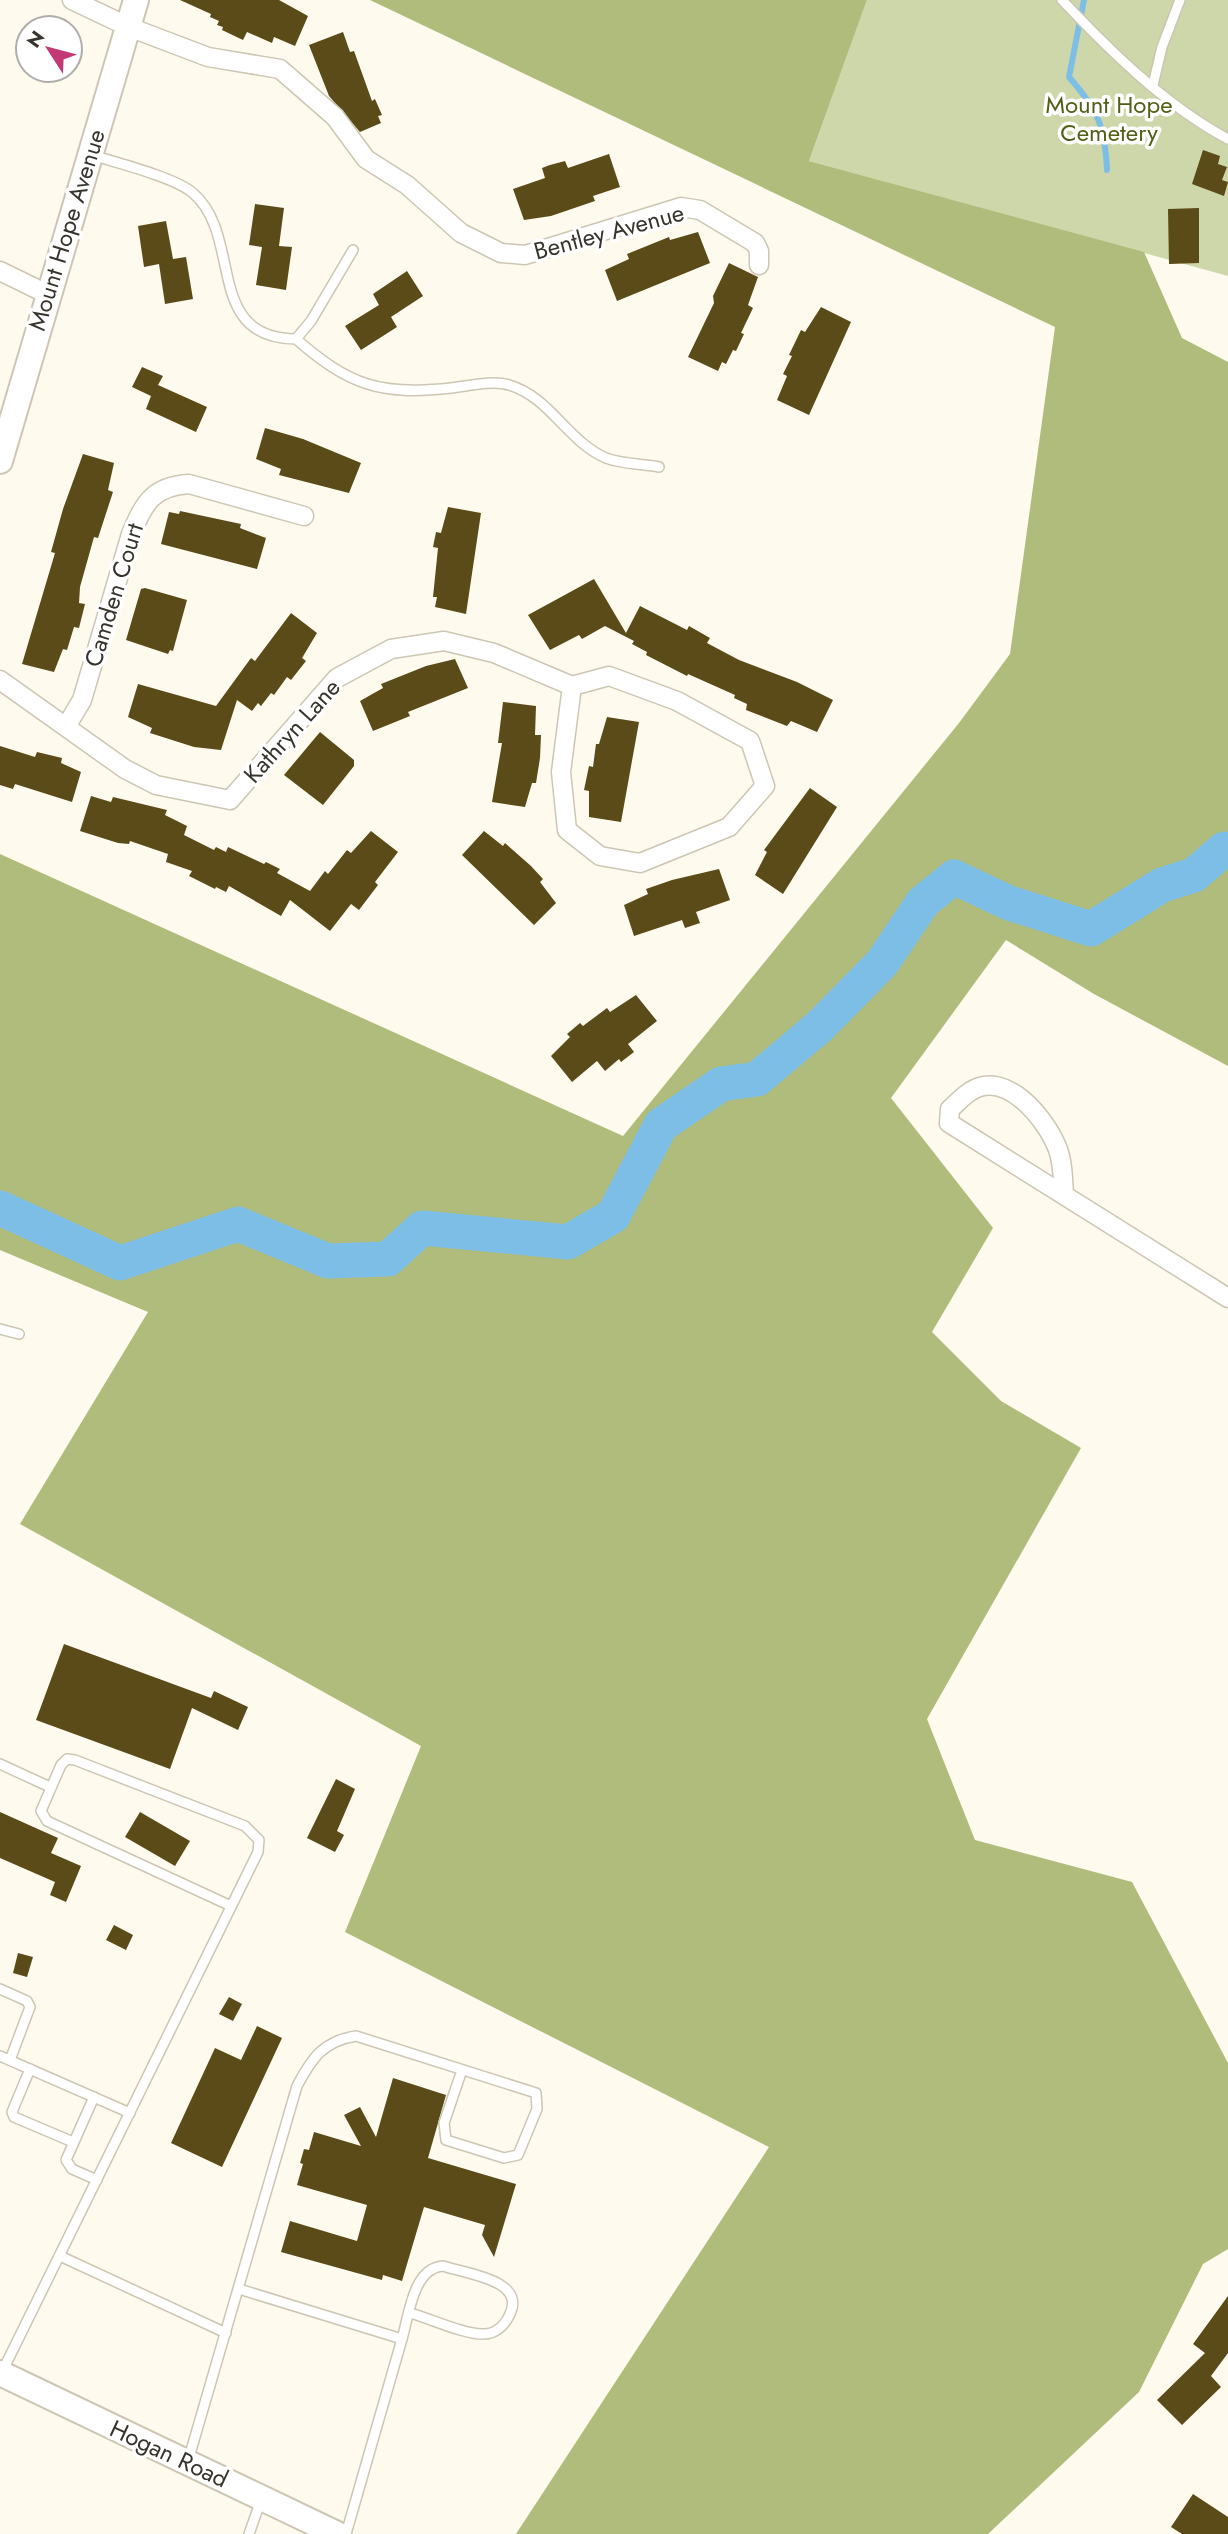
<svg xmlns="http://www.w3.org/2000/svg" width="1228" height="2534" viewBox="0 0 1228 2534" font-family="Jost,sans-serif">
  <style>
    .green { fill: #cdd7a9 }
    .forest { fill: #b0bc7b }
    .lines { fill: none; stroke-linecap: round; stroke-linejoin: round }
    .stream { stroke: #7dbee6; stroke-width: 6 }
    .river { stroke: #7dbee6; stroke-width: 35 }
    .building { fill: #5b4b19 }
    .lane-casing { stroke: #cdc6b3; stroke-width: 12 }
    .street-casing { stroke: #cdc6b3; stroke-width: 21 }
    .secondary-casing { stroke: #cdc6b3; stroke-width: 28 }
    .lane { stroke: #fff; stroke-width: 9 }
    .street { stroke: #fff; stroke-width: 18 }
    .secondary { stroke: #fff; stroke-width: 24 }
    .labels { text-anchor: middle; stroke-width: 7; stroke-linejoin: round; paint-order: stroke }
    .park-label { font-size: 24px; fill: #545e16; stroke: #fff }
    .street-label { font-size: 24px; fill: #37342d; stroke: #fff }
  </style>
  <rect width="100%" height="100%" fill="#fefaee"/>
  <path class="green" d="M867,0h361v276l-419,-115z"/>
  <path class="forest" d="M370,0h497l-58,161 335,91 38,86 46,24v704l-134,-72 -88,-54 -115,158 102,130 -61,104 69,69 80,47 -154,271 48,121 157,42 96,181v186l-25,15 -64,128 -151,142h-472l253,-387 -424,-215 76,-186 -401,-222 128,-212 -148,-62v-396l623,282 336,-413 51,-69 45,-327z"/>
  <g class="lines">
    <path class="stream" d="M1084,0l-15,77c29,33 36,49 38,93"/>
    <path class="river" d="M0,1208l120,55 118,-39 90,37 60,-2 34,-31 146,14 45,-26 48,-91 60,-41 36,-5 63,-53 62,-63 41,-61 31,-25 55,26 82,26 71,-44 32,-10 30,-26 4,2"/>
  </g>
  <g class="building">
    <path d="M180,0h99l29,16 -13,30 -21,-9 -2,6 -25,-11 -4,8 -21,-10 1,-3 -6,-2 2,-4 -9,-4 1,-3z"/>
    <path d="M343,32l7,20 4,-1 18,50 3,-2 7,16 -4,1 3,7 -21,9 -31,-36 -20,-51z"/>
    <path d="M1203,150l17,6 -2,8 9,3 -5,13 6,2 -4,14 -32,-12z"/>
    <path d="M609,154l11,33 -27,9 2,5 -44,15 -27,4 -11,-31 32,-11 -3,-10 8,-3 15,-4 3,7z"/>
    <path d="M255,204l29,4 -5,38 13,1 -6,43 -30,-5 6,-38 -13,-2z"/>
    <path d="M1199,208v55l-30,1 -1,-55z"/>
    <path d="M166,221l7,38 13,-2 7,42 -28,5 -6,-40 -15,3 -6,-41z"/>
    <path d="M698,232l12,31 -93,38 -12,-31 24,-11 -2,-5 42,-17 1,3z"/>
    <path d="M729,263l29,14 -10,28 5,3 -12,25 3,1 -8,17 -3,-1 -7,14 -4,-2 -4,9 -30,-14 26,-54 -1,-7z"/>
    <path d="M407,271l16,25 -32,21 6,10 -36,23 -16,-24 34,-21 -6,-11z"/>
    <path d="M821,307l30,15 -42,93 -32,-15 10,-24 -4,-2 9,-18 -3,-1 12,-25 4,2z"/>
    <path d="M142,367l21,9 -5,9 49,22 -11,25 -50,-23 5,-13 -19,-9z"/>
    <path d="M265,428l38,11 58,24 -12,30 -70,-18 2,-6 -25,-10z"/>
    <path d="M83,454l31,9 -6,27 5,2 -15,46 -4,-1 -14,50 -1,16 6,1 -6,24 -5,-1 -7,23 -4,-1 -9,23 -32,-8 33,-111 -4,-1 12,-43z"/>
    <path d="M448,507l33,6 -15,101 -31,-7 2,-10h-4l5,-49 -5,-1 3,-15 5,1z"/>
    <path d="M180,511l61,13 -1,4 26,10 -9,31 -96,-25 8,-32 10,2z"/>
    <path d="M594,579l32,54 14,-27 47,24 2,-4 21,12 -3,5 32,17 58,22 36,18 -16,32 -26,-11 -4,5 -41,-16 1,-6 -13,-6 1,-3 -47,-21 -1,2 -41,-21 1,-3 -15,-8 2,-3 -29,-15 -23,13 -3,-4 -29,15 -22,-35z"/>
    <path d="M145,588l42,12 -14,51 -3,-1 -2,4 -42,-14 15,-51z"/>
    <path d="M291,613l26,20 -15,25 4,3 -15,19 -4,-3 -13,18 -3,-2 -10,13 -3,-3 -6,8 -15,-11 -16,50 -27,-3 -44,-14 2,-5 -24,-11 10,-33 78,22 35,-48 4,3z"/>
    <path d="M455,659l13,29 -60,24 2,4 -37,15 -13,-30 23,-13 -2,-4 45,-18z"/>
    <path d="M503,702l33,4 -1,29h6l-1,23 -4,25h-4l-7,24 -33,-5 10,-59h-4z"/>
    <path d="M607,717l32,5 -18,100 -32,-5v-26l-5,-1 5,-24 4,1 3,-23h3z"/>
    <path d="M320,732l34,28v6l-31,39 -39,-30z"/>
    <path d="M0,746l35,11 2,-5 25,6 -1,5 20,9 -9,30 -57,-18 -2,5 -13,-4z"/>
    <path d="M810,788l27,19 -54,87 -28,-19 12,-23 -3,-2z"/>
    <path d="M91,796l20,6 2,-5 54,13 -2,5 22,11 -3,9 30,15 2,-3 10,5 2,-5 36,17 2,-2 14,7 -3,4 33,18 15,-20 3,3 19,-24 4,3 20,-22 27,21 -23,30 3,3 -19,25 -8,-6 -21,27 -40,-31 -9,16 -52,-30 -3,6 -10,-5 -1,2 -26,-13 3,-5 -26,-9 2,-8 -38,-13 -1,3 -11,-1 -38,-12z"/>
    <path d="M484,831l19,15 2,-3 26,23 12,13 -3,3 16,21 -22,22 -72,-70z"/>
    <path d="M719,869l11,31 -34,12 4,11 -15,5 -3,-8 -48,16 -10,-31 24,-11 -2,-5 26,-9z"/>
    <path d="M636,995l21,26 -29,23 6,8 -13,10 -2,-3 -14,12 -8,-10 -25,21 -21,-26 19,-19 -3,-3 13,-11 3,3 24,-18 3,4z"/>
    <path d="M64,1644l147,54 3,-7 34,16 -10,23 -46,-22 -22,61 -134,-49z"/>
    <path d="M336,1779l19,10 -18,42 7,4 -9,17 -28,-14z"/>
    <path d="M0,1812l58,26 -7,15 30,13 -15,36 -16,-7 5,-13 -55,-24z"/>
    <path d="M140,1812l50,29 -15,25 -50,-29z"/>
    <path d="M114,1925l19,10 -7,15 -20,-10z"/>
    <path d="M18,1953l15,4 -6,20 -14,-4z"/>
    <path d="M229,1997l13,7 -9,17 -14,-7z"/>
    <path d="M257,2026l25,12 -60,129 -51,-24 44,-95 26,12z"/>
    <path d="M393,2078l53,17 -18,63 88,26 -22,73 -12,-22 3,-10 -61,-18 -22,74 -19,-6 -1,5 -101,-28 9,-31 67,20 10,-36 -70,-20 6,-21 -3,-1 4,-14 5,1 5,-18 47,14 -17,-31 16,-8 16,30z"/>
    <path d="M1228,2296v57l-17,23 10,11 -39,38 -25,-25 48,-47 -12,-9z"/>
    <path d="M1193,2494l35,23v17h-46l-11,-7z"/>
  </g>
  <g class="lines">
    <g class="lane-casing">
      <g id="lane">
        <path d="M1062,0c48,51 104,106 166,139"/>
        <path d="M1153,85l9,-38 18,-47"/>
        <path d="M92,155c25,8 82,22 101,38 51,44 10,145 103,146 53,46 84,57 155,49 17,-2 42,-8 58,-3 40,11 59,57 97,73 15,6 37,6 53,9"/>
        <path d="M296,339l15,-18 42,-71"/>
        <path d="M0,1329l19,5"/>
        <path d="M0,1764l50,23"/>
        <path d="M0,1989l27,12 3,6 -20,53"/>
        <path d="M0,2056l130,57"/>
        <path d="M30,2069l-18,43 2,5 59,25"/>
        <path d="M94,2097l-28,63 6,9 25,11"/>
        <path d="M60,2256l166,77"/>
        <path d="M239,2289l163,50 -56,195"/>
        <path d="M402,2339c7,-24 11,-71 41,-73 24,8 85,14 66,50 -5,10 -14,18 -25,18 -19,1 -55,-16 -74,-21"/>
        <path d="M2,2372l256,-520 1,-12 -14,-14 -170,-66 -8,-1 -6,6 -20,46 6,10 184,85"/>
        <path d="M188,2461l109,-375c15,-28 26,-45 59,-50l180,57 1,16 -19,46 -14,3 -58,-18 -2,-17 18,-53"/>
        <path d="M249,2534l12,-34"/>
      </g>
    </g>
    <g class="street-casing">
      <g id="street">
        <path d="M72,0l57,27 79,30 72,12 55,48 31,42 41,26 54,48 40,20 24,2 156,-48 19,3 55,33 4,8v14"/>
        <path d="M0,271l47,23"/>
        <path d="M0,680l125,89 31,16 74,15 107,-122 54,-29 53,-8 50,12 78,33 37,-10 68,25 73,40 15,45 -36,41 -89,36 -40,-7 -33,-26 -6,-58 11,-86"/>
        <path d="M67,725l15,-25 49,-166c13,-31 22,-48 58,-50l115,32"/>
        <path d="M1064,1195c-1,-15 -1,-34 -7,-48 -12,-29 -51,-78 -86,-56 -7,4 -14,12 -21,18l-1,14 279,175"/>
      </g>
    </g>
    <g class="secondary-casing">
      <g id="secondary">
        <path d="M0,461l136,-461"/>
        <path d="M0,2373l337,161"/>
      </g>
    </g>
    <use href="#lane" class="lane"/>
    <use href="#street" class="street"/>
    <use href="#secondary" class="secondary"/>
  </g>
  <g class="labels">
    <g class="park-label">
      <text x="1109" y="113">Mount Hope<tspan x="1109" dy="28">Cemetery</tspan></text>
    </g>
    <g class="street-label">
      <text transform="translate(67 230) rotate(-73)" y="8">Mount Hope Avenue</text>
      <text transform="translate(609 232) rotate(-15)" y="8">Bentley Avenue</text>
      <text transform="translate(114 595) rotate(-73)" y="8">Camden Court</text>
      <text transform="translate(292 731) rotate(-48)" y="8">Kathryn Lane</text>
      <text transform="translate(169 2454) rotate(25)" y="8">Hogan Road</text>
    </g>
  </g>
  <g transform="translate(49 49) rotate(306)"><circle r="33" fill="#ffffff" stroke="#afaeab" stroke-width="2"/>
  <path d="M0-5L12 26L0 18L-12 26Z" fill="#c23975"/>
  <text y="-10" font-size="19" font-weight="bold" text-anchor="middle" fill="#37342d">N</text>
  </g>
</svg>
